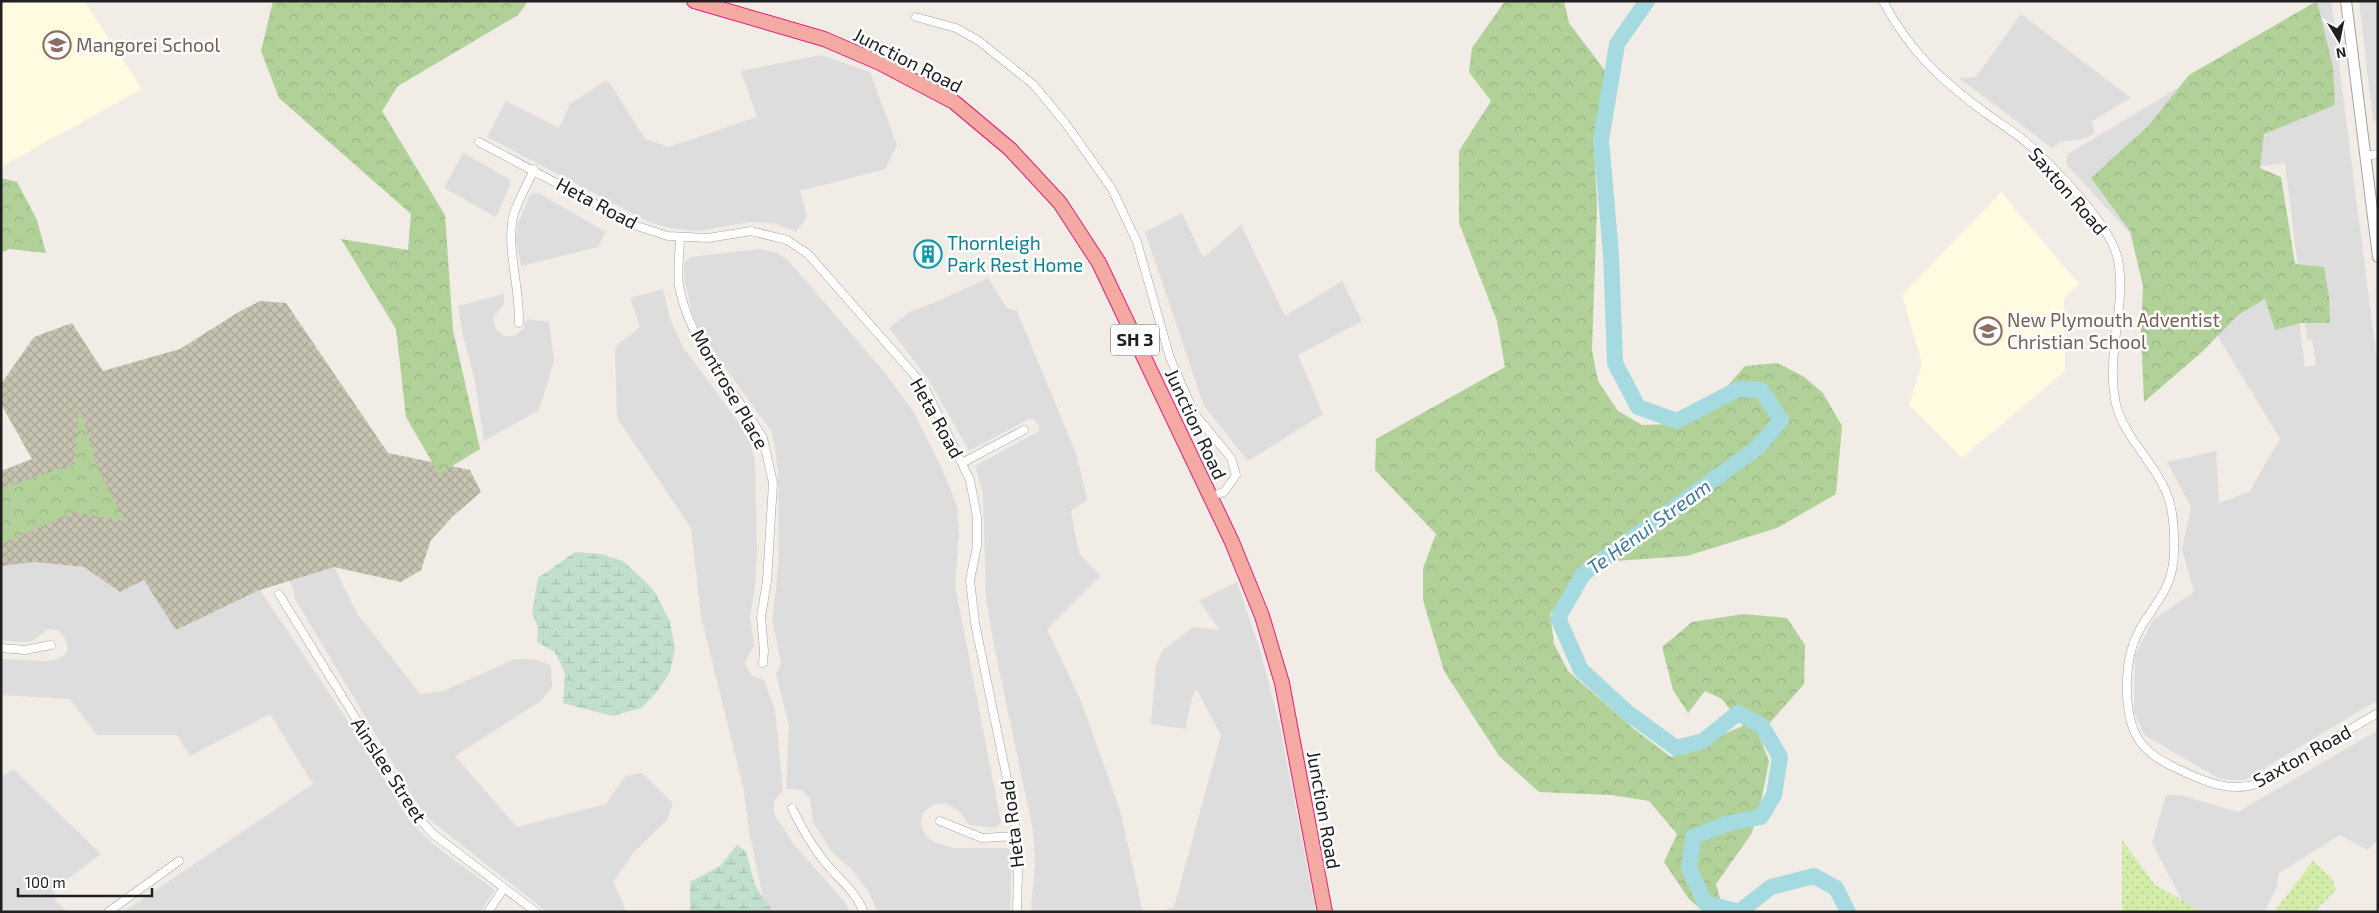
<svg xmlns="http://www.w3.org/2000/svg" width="2379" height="913" viewBox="0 0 2379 913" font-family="'Exo 2',sans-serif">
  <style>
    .residential { fill: #dedddd }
    .education { fill: #fffbe1 }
    .construction { fill: url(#construction-cross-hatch) }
    .grass { fill: url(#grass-dots) }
    .forest { fill: url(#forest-crowns) }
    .wetland { fill: url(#wetland-marsh) }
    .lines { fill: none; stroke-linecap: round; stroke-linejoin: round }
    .river { stroke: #a5dae0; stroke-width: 16 }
    .minor-casing { stroke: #a4a4a4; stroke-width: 9 }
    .tertiary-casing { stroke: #a4a4a4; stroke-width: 12 }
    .trunk-casing { stroke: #e2207b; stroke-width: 16 }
    .minor { stroke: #fff; stroke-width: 8 }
    .tertiary { stroke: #fff; stroke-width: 10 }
    .trunk { stroke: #f4aaa3; stroke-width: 14 }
    .labels { text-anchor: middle; stroke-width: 5; stroke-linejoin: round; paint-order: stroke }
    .shield { fill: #fff; stroke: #636363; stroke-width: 1 }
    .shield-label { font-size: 18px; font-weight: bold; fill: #202020 }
    .education-label { font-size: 19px; fill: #785e54; stroke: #fff; text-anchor: start }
    .street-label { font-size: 19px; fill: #202020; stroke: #fff }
    .culture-label { font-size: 19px; fill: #0d838f; stroke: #fff; text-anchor: start }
    .water-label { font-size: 20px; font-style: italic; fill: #40799c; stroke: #fff }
  </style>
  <defs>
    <pattern id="construction-cross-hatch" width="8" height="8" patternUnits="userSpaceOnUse" patternTransform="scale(1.25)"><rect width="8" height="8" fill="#c6c3b1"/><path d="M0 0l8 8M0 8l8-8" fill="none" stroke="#aaa798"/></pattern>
    <pattern id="grass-dots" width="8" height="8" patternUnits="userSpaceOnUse" patternTransform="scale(1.25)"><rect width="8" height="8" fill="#d3ecaa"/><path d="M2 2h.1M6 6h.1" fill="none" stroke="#b5ca92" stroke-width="1.8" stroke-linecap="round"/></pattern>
    <pattern id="forest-crowns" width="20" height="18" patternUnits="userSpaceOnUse" patternTransform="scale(1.25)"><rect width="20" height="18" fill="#b1d199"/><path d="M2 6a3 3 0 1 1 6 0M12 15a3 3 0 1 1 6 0" fill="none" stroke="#98b384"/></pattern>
    <pattern id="wetland-marsh" width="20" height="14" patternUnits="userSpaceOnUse" patternTransform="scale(1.25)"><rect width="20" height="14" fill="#c2dfce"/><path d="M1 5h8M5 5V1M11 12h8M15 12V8" fill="none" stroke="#a6bfb1"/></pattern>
  </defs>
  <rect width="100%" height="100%" fill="#f1ece6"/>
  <g class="residential">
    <path d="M2322,1h9l47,368v331l-133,80h-16l-11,-2 -74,-43 -10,-23 1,-57 18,-35 41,-28 -12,-42 9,-43 -24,-45 49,-11 3,52 30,-11 31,-53 -80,-132 96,-12 9,72 11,-2 -4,-26 -5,1 -22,-177 -60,8 -4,-28 44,-6 -12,-95z"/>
    <path d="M2359,1h19v120h-5z"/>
    <path d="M2021,14l110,84 -40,24 4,11 -8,5 -27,4 -8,6 -93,-70 17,-1z"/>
    <path d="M821,55l49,17 27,73 -12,24 -85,22 7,25 -11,16 -22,-9 -25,-1 -50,9 -24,-2 -24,-6 -164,-86 19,-36 53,27 11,-24 35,-23 4,1 36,57 24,8 88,-30 -16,-46z"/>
    <path d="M2186,83l-47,160 -73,-79 2,-10z"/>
    <path d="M463,153l46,26 1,6 -14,32 -52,-29z"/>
    <path d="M538,193l68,39 -8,15 -77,19 -5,-25 2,-18 12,-28z"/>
    <path d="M1182,213l21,45 38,-33 44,91 57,-35 20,40 -64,34 25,59 -75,47 -44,-55 -59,-174z"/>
    <path d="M760,249l17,4 10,6 98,114 28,38 29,58 15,37 2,28 -4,51 46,237 -6,6 -26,-3 -10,-14 -14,-8 -13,2 -9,8 -2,12 5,11 8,6 19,6h55l4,3 -2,61h-132l-10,-21 -16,-21 -20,-18 -19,-30 -3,-24 -8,-8 -16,-1 3,-64 -13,-51 5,-10 -9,-45 4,-30 3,-36 -1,-81 -3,-23 -4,-18 -67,-93 -11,-21 -9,-39v-15l6,-6z"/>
    <path d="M988,278l19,30 10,3 60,145 10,44 -16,11 5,29 4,14 20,22 -53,53 34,72 39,109 23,102h-112l4,-50 -2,-32 -38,-179 -9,-53 -3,-105 -8,-27 64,-35v-6l-8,-7 -62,33 -40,-71 -40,-52 21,-16 26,-10z"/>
    <path d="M663,289l7,30 13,28 58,79 9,16 5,20 2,88 -2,37 -5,30 4,28 -9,18 7,13 12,4 11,30 8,80 -9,11v13l21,32 49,55 6,11h-84l-17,-81 -5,-40 -43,-174 -10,-89 -74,-110 -2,-71 25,-20 -10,-29z"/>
    <path d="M504,294v10l-11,14 3,11 8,7h10l10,-8 3,-9 22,3 5,39 -15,49 -55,31 -10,-64 -12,-46 -4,-25z"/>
    <path d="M35,562l49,5 36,25 24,-12 116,10 100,149 49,81 25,25 61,45 -15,22h-357l190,-128 -43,-70 -80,42 -13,-21h-80l-27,-36 -69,-4v-36l45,2 12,-2 8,-5 2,-8 -4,-10 -6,-6 -10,-1 -16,12 -11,1 -20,-2v-74z"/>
    <path d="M334,567l23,46 63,81 23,-3 72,-32h18l18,6 1,22 -11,14 -86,55 62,71 89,-23 19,-28 17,-3 31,30 -6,17 -33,32 -21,30 14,30h-80l-117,-92 -16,-21 -119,-200 -2,-11 -4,-7z"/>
    <path d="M1237,582l23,68 19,72 37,190h-160l18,-5 47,-172 -24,-45 -4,4 -8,35 -34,-5 5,-59 7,-15 30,-23 27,3 -21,-29z"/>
    <path d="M2378,730v110l-11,10 -27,-15 -61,38 -2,13 -12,26h-77l-36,-69 14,-48h15l57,17z"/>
    <path d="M13,769l88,85 -47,35 1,11 12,12h-66v-134z"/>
  </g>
  <g class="education">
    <path d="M1,1h83l58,88 -141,78z"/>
    <path d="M2001,192l78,92 -15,14 1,73 -103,87 -53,-53 13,-41 -20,-69z"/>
  </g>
  <path class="construction" d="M260,301l26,2 102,150 82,17 11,22 -28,24 -22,24 -10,30 -20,12 -67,-15 -77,24 -81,39 -32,-50 -24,12 -36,-25 -49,-5 -34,4v-95l31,-12 -31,-55v-20l33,-47 38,-14 31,48 77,-22 57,-36z"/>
  <g class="grass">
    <path d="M2122,840l33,45 48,27h-81z"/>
    <path d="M2313,861l19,18 4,11 -22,22h-40z"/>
  </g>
  <g class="forest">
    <path d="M273,1h255l-10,14 -120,71 -16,25 63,104 8,115 27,119 -41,25 -33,-57 -10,-88 -55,-90 67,11 3,-36 -132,-116 -18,-47z"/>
    <path d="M1505,1h59l5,22 37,49 -12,73 3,62 -5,143 6,31 20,30 24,14 30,-1 39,-19 34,-39 32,-3 26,13 20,17 19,33 -6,68 -59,34 -90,28 -86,6 -31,26 -20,26 4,30 14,27 66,58 37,28 18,-4 25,-15 29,-12 -21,-27 -17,-8 -17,22 -15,-23 -11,-43 30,-25 51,-8 44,4 18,27 -1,39 -45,51 10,26 -7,36 -10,36 -36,51 5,18 25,5 -8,5h-34l-15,-13 -25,-37 13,-28 -28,-33 -38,-6 -72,-3 -40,-36 -55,-85 -21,-71v-32l13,-34 -61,-64 1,-31 129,-72 -8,-46 -38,-98v-72l32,-50 -22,-29 3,-24z"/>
    <path d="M2317,1l16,66 2,38 -71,29 -4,34 21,9 14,87 29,3 5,30 1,26h-29l-26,7 -10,-31 -27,16 -35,36 -59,51 -3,-69 2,-47 -13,-55 -39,-53 58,-53 40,-50z"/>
    <path d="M1,178l16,4 20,38 9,33 -37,-4 -8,4z"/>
    <path d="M79,407l20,63 25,51 -50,-9 -73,32v-56l74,-24z"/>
  </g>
  <g class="wetland">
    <path d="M575,552l26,2 22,7 24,22 9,11 14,28 5,27 -5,23 -14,21 -15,15 -29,8 -49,-13 2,-30 -10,-21 -18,-10 1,-15 -6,-14 6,-35z"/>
    <path d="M737,845l9,7 9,33 18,27h-83v-30l30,-16z"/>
  </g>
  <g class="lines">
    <path class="river" d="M1647,1l-30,43 -16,96 10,114 4,109 23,44 39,14 61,-32 23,1 20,30 -24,28 -174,126 -25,44 23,52 47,43 48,35 27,-7 35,-28 24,13 18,31 -6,38 -13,22 -32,6 -36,14 -4,31 16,35 34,9 32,-25 43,-11 22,12 12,24"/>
    <g class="minor-casing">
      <g id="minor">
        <path d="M1883,1c26,50 59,80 104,113 15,11 34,22 48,36 20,19 43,44 60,66 9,13 20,28 23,44 9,45 -13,96 -2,144 9,36 42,61 53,96 6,19 7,56 2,74 -6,23 -24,40 -34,61 -13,26 -14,76 0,102 10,17 26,25 43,33 24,11 49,23 76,14l122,-71"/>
        <path d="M916,17l40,11 23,13 55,44 32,39 46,65 25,53 33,116 24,55 37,45 5,17 -12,17 -14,5"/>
        <path d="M479,142l158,84 31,10 40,2 43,-7 36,9 21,14 116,132 46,94 7,37v29l-7,34 5,43 40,195 3,53 -1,41"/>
        <path d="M2365,156l13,-2"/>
        <path d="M680,237c0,17 -4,38 0,54 12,55 55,100 83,147l10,45 -6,98 -6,36 3,34 -1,12"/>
        <path d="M519,323c1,-33 -11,-69 -7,-100 1,-15 16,-39 22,-54"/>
        <path d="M962,463l62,-33"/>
        <path d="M279,594l135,219 19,21 103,78"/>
        <path d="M1,648l24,2 26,-5"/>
        <path d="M792,808c9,19 19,36 32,53 14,18 30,28 40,51"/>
        <path d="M940,821l42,17 34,-2"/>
        <path d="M108,912l71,-51"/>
        <path d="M488,912l16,-24"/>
      </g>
    </g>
    <g class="tertiary-casing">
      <path id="tertiary" d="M2346,1l32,256"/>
    </g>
    <g class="trunk-casing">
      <path id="trunk" d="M694,1l130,38 56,24 74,39 56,47 50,54 39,60 133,279 30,74 20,67 43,229"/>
    </g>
    <use href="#minor" class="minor"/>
    <use href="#tertiary" class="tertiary"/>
    <use href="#trunk" class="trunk"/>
  </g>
  <defs>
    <g id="school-ring" transform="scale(1.4375)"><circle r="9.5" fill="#fff" stroke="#8d6e63" stroke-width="1.5"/><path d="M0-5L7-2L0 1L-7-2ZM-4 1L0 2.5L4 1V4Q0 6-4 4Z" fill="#8d6e63"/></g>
    <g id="building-ring" transform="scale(1.4375)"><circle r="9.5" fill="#fff" stroke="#0f9aa8" stroke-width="1.5"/><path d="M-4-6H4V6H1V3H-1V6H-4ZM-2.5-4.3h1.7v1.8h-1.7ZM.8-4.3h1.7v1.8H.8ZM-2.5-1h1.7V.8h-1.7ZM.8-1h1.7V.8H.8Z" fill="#0f9aa8"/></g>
  </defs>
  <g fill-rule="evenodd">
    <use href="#school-ring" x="57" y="45"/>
    <use href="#building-ring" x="928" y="254"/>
    <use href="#school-ring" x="1988" y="331"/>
  </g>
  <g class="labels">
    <rect class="shield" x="1111" y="324.5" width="48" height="31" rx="4"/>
    <g class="shield-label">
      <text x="1135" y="346">SH 3</text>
    </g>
    <g class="education-label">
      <text x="76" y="52">Mangorei School</text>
      <text x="2007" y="327">New Plymouth Adventist<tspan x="2007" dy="22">Christian School</tspan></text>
    </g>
    <g class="street-label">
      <text transform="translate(908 60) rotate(27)" y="7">Junction Road</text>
      <text transform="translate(2068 191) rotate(49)" y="7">Saxton Road</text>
      <text transform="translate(597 203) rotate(28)" y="7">Heta Road</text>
      <text transform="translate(730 389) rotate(60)" y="7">Montrose Place</text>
      <text transform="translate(937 418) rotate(61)" y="7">Heta Road</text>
      <text transform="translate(1196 424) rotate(65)" y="7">Junction Road</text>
      <text transform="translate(2302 756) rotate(-29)" y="7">Saxton Road</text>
      <text transform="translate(389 770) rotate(57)" y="7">Ainslee Street</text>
      <text transform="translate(1324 810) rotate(80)" y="7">Junction Road</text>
      <text transform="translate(1012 824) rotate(-97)" y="7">Heta Road</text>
    </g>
    <g class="culture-label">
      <text x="947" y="250">Thornleigh<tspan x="947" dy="22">Park Rest Home</tspan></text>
    </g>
    <g class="water-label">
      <text transform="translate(1649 527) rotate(-36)" y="7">Te Hēnui Stream</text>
    </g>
  </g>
  <rect width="2379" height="913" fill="none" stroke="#202020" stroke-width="5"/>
  <g transform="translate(2339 40) rotate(170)" stroke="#ffffff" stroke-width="4" paint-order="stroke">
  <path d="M0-4L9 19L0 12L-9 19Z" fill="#202020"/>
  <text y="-8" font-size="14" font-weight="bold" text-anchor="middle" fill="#202020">N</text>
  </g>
  <path d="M18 888v8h134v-8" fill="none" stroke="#202020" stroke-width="2.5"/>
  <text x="25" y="888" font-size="15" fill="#202020" stroke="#ffffff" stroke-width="4" paint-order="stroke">100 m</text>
</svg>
